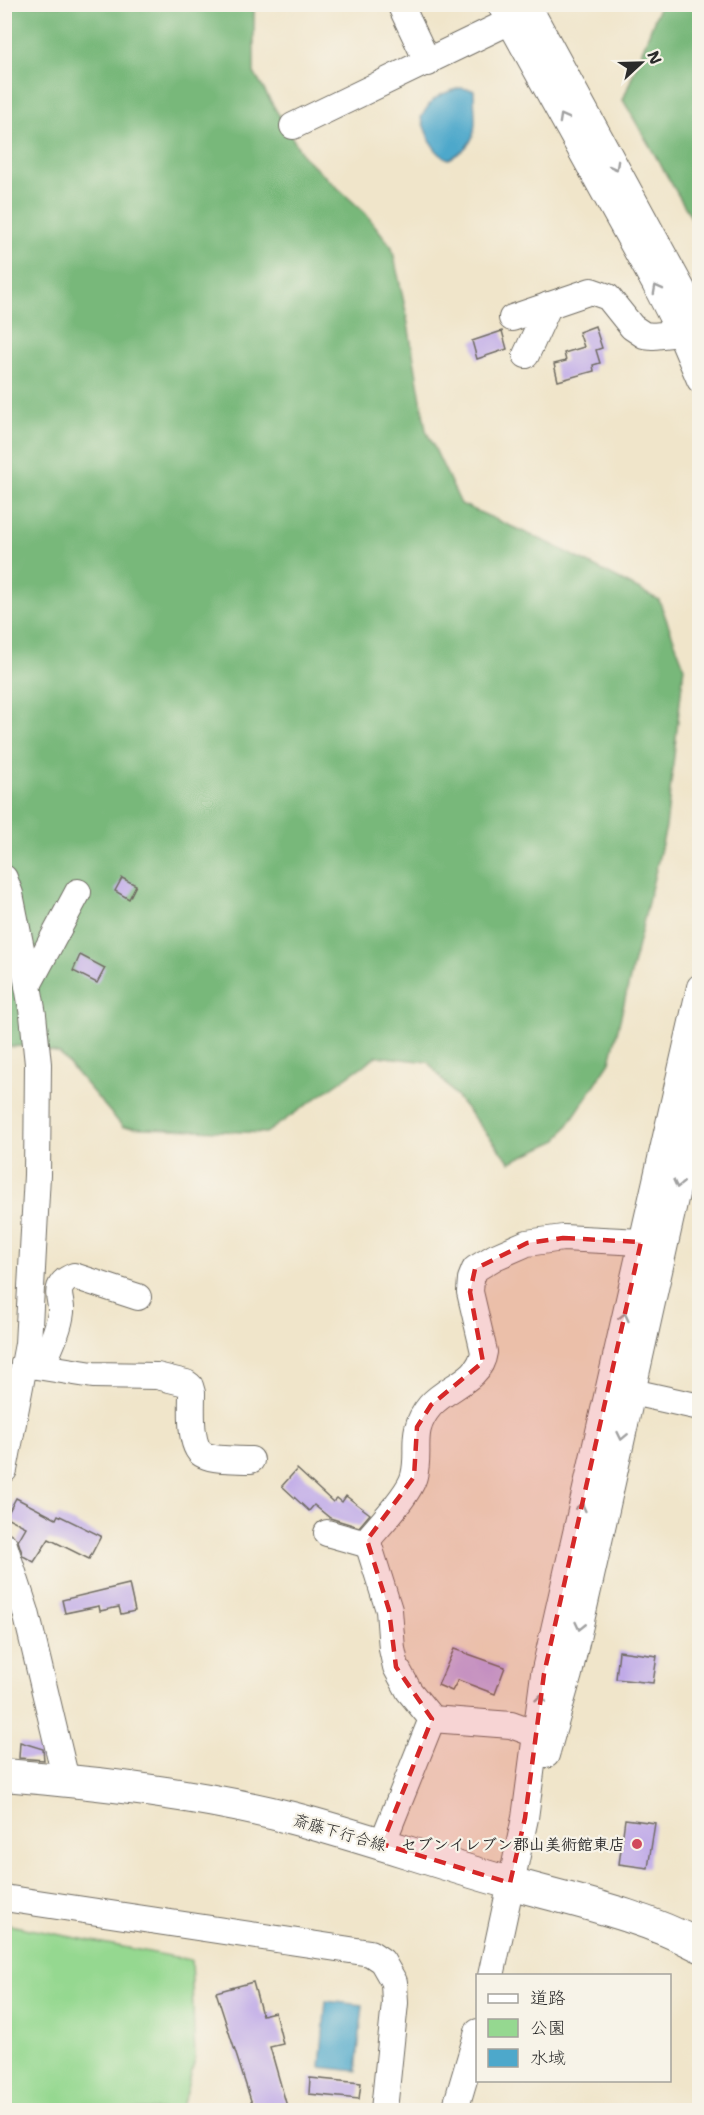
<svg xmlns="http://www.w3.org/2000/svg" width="704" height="2115" viewBox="0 0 704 2115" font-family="'Shantell Sans','Klee One',sans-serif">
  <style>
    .green { fill: #95d890; stroke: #60825e; stroke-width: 1.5 }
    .forest { fill: #78b87a; stroke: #527252; stroke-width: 1.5 }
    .water { fill: #4da8cb; stroke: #3c6a7b; stroke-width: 1.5 }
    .building { fill: #c0aae8 }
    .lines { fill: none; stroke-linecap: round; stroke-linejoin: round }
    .minor-casing { stroke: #706c63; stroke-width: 28 }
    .major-casing { stroke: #706c63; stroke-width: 34 }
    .minor { stroke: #fff; stroke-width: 26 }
    .major { stroke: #fff; stroke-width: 32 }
    .oneway { stroke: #a0a0a0 }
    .marked { fill: #d62828; fill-opacity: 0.2; stroke: #d62828; stroke-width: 4.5; stroke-dasharray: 12 8; stroke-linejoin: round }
    .poi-dot { fill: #d1495b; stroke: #f7f3e8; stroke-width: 2 }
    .labels { text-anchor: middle; stroke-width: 4.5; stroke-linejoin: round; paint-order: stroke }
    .street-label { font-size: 16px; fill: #2b2b2b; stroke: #f7f3e8 }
    .poi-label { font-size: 16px; font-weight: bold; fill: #2b2b2b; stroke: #f7f3e8; text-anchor: end }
  </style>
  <rect width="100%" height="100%" fill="#f7f3e8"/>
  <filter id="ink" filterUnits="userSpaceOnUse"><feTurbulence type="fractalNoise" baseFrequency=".0167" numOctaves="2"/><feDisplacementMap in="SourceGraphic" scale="12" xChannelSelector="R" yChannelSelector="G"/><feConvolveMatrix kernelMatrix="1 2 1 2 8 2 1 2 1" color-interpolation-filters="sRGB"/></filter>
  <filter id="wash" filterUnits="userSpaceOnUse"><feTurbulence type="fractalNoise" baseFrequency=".008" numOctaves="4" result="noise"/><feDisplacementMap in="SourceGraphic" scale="24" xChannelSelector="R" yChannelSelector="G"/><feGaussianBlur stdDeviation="1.35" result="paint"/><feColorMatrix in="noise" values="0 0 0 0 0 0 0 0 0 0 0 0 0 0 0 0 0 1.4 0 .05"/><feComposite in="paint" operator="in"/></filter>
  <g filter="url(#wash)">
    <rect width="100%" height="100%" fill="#f0e5ca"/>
    <path class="green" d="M4,1924l187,36 4,99 -14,51h-176z"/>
    <g class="forest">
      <path d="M5,5h249v68l49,83 62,57 27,34 14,65 20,118 35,74 92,41 106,55 25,66 -18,161 -56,235 -52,78 -48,22 -82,-100 -51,-6 -111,77 -143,-6 -63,-73 -34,-8 -21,1z"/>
      <path d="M660,5h39v226l-76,-131z"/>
    </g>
    <g class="water">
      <path d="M460,88l14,2c0,33 9,52 -25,69 -17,-5 -22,-26 -28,-41 10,-20 18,-24 39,-30z"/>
      <path d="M326,2001l37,4 -7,66 -36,-4z"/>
    </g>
    <g id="blocks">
      <g class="building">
        <path d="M595,326l7,22 -6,2 4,13 -7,2 1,6 -36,10 -4,-17 12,-3 -2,-8 20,-6 -5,-15z"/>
        <path d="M502,331l5,18 -30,10 -5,-18z"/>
        <path d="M122,878l14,7 -7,14 -14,-8z"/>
        <path d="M80,955l25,13 -8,15 -24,-12z"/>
        <path d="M297,1469l36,33 4,-4 5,4 4,-6 24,18 -11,13 -29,-9 -16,-13 -5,6 -27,-25z"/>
        <path d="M16,1498l40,21 2,-4 43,21 -12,23 -40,-20 -15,23 -11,-6 -5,-15 8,-14 -20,-10z"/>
        <path d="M129,1584l6,27 -14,3 -2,-7 -19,4 -1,-5 -34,7 -3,-13z"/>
        <path d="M454,1649l51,18 -10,27 -37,-14 -6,11 -14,-6z"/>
        <path d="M619,1651l38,5 -4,27 -37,-4z"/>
        <path d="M20,1742l23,7 1,11 -25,-2z"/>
        <path d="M625,1819l30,4 -7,45 -29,-4z"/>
        <path d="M253,1982l9,33 13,-3 8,32 -13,3 18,63h-34l-38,-118z"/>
        <path d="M310,2078l51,5 -2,16 -50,-5z"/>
      </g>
    </g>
  </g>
  <g filter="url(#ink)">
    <use href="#blocks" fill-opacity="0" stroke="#706c63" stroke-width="1.5"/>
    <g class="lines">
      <g class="minor-casing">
        <g id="minor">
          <path d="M400,4l28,59"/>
          <path d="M500,4l155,280 25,49 20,47"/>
          <path d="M527,4l173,318"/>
          <path d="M293,126l232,-112"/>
          <path d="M512,318l79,-27 17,6 24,30 12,8 9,1 27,-3"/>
          <path d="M526,355l23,-50"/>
          <path d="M4,878l6,16 15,74 8,47 5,49 -1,111 -9,169 -24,126"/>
          <path d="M28,985l50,-93"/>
          <path d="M24,1364l69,11 64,1 29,7 4,3 2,7c0,16 -3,56 12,62 13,6 33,4 47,5"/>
          <path d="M42,1366c7,-17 17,-36 19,-54 1,-9 -4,-16 -1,-24 3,-7 7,-9 14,-12l64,21"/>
          <path d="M632,1392l68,15"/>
          <path d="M327,1533l42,12"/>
          <path d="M4,1545l22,67 40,168"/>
          <path d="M432,1719l79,6 25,9"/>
          <path d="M546,1755l23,-81 30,-133 101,-455"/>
          <path d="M382,1844l50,-125 -23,-28 -13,-24 -4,-18 -3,-39 -22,-70c12,-14 43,-47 47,-64 7,-27 -6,-44 16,-70 17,-20 50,-25 54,-54l-14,-60 1,-13 4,-10 20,-12 32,-14 36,-5 78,4"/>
          <path d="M4,1898l366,55 12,8 12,21 1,21 -11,107"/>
          <path d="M491,1976l34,-158 19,-144 156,-687"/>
          <path d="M455,2110l23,-78"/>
        </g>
      </g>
      <g class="major-casing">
        <path id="major" d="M4,1775c97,8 194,19 288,43 73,19 145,45 218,65 64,18 130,31 190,63"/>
      </g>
      <use href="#minor" class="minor"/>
      <use href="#major" class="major"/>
    </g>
    <defs><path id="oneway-chevron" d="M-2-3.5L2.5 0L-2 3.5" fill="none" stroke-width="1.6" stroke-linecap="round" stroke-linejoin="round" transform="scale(1.5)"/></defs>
    <g class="oneway">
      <use href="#oneway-chevron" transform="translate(563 118) rotate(-119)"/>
      <use href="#oneway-chevron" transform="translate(615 166) rotate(61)"/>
      <use href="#oneway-chevron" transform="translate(657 289) rotate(-118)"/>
      <use href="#oneway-chevron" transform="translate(678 1184) rotate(103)"/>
      <use href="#oneway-chevron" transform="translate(624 1317) rotate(-77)"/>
      <use href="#oneway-chevron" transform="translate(622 1436) rotate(102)"/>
      <use href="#oneway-chevron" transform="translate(581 1507) rotate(-77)"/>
      <use href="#oneway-chevron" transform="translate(580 1626) rotate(103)"/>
      <use href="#oneway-chevron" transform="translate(541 1698) rotate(-83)"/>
    </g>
  </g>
  <path class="marked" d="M563,1238l78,4 -97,432 -19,144 -15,65 -128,-39 50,-125 -36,-52 -7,-57 -22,-70 47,-63 3,-50 14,-22 52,-43 -13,-70 5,-23 52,-26z"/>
  <circle class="poi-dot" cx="637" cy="1844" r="6"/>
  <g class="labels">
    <g class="street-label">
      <text transform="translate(340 1832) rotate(16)" y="6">斎藤下行合線</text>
    </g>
    <g class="poi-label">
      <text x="625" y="1850">セブンイレブン郡山美術館東店</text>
    </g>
  </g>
  <rect width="704" height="2115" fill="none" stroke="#f7f3e8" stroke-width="24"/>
  <rect x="476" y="1974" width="195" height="108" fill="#f7f3e8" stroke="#a5a39c" stroke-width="1.5"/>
  <rect x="488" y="1994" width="30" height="9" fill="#ffffff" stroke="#a5a39c" stroke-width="1.5"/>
  <text x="530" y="2004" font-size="18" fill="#2b2b2b">道路</text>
  <rect x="488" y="2019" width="30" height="18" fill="#95d890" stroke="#a5a39c" stroke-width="1.5"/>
  <text x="530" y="2034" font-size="18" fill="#2b2b2b">公園</text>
  <rect x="488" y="2049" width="30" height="18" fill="#4da8cb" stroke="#a5a39c" stroke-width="1.5"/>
  <text x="530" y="2064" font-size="18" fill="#2b2b2b">水域</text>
  <g transform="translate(641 63) rotate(68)" stroke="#f7f3e8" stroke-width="4.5" paint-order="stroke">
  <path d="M0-4.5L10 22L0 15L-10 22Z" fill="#2b2b2b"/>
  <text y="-9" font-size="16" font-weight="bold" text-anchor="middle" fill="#2b2b2b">N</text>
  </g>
</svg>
